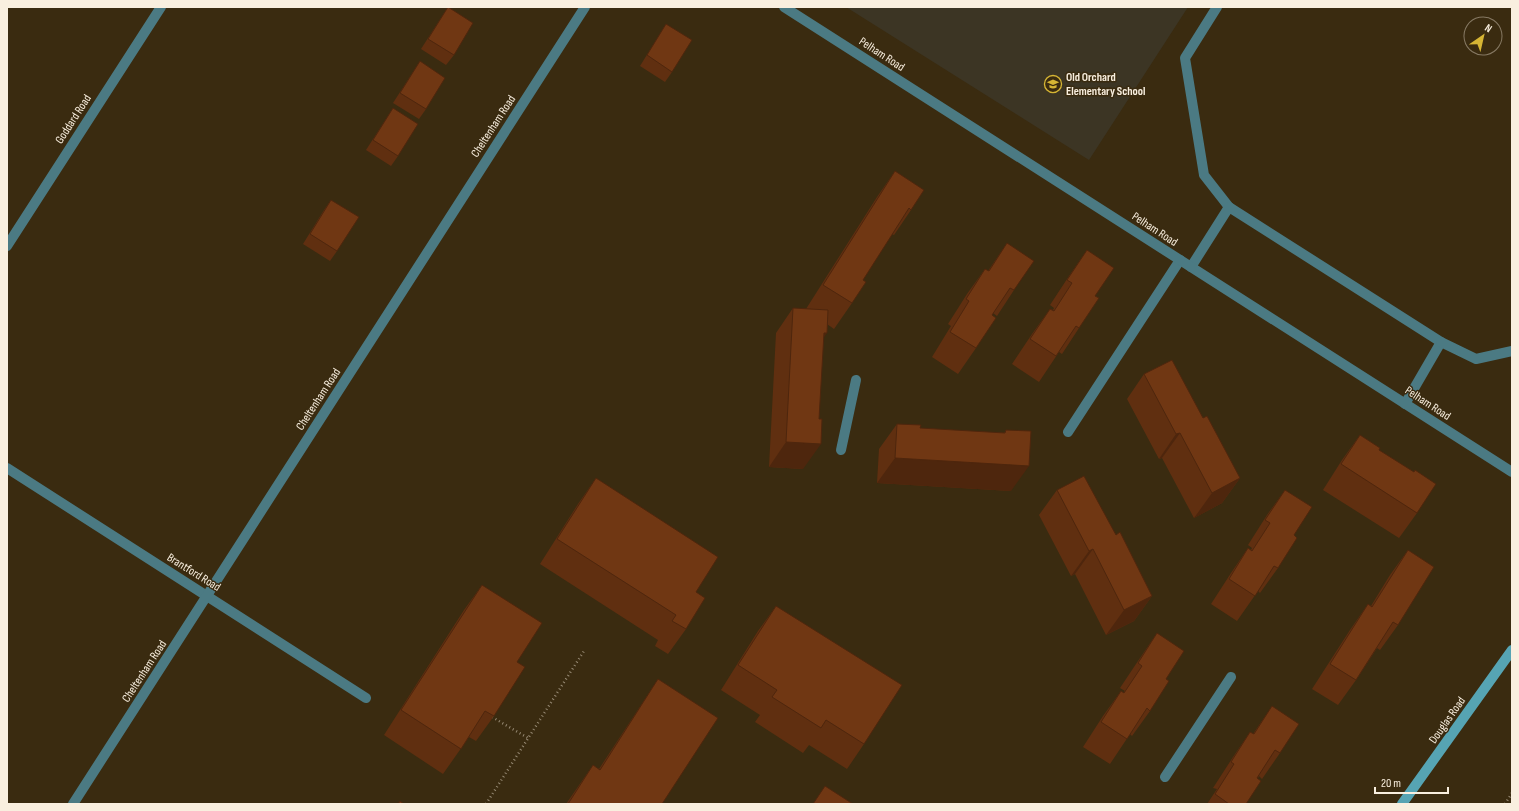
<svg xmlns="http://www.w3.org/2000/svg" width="1519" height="811" viewBox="0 0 1519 811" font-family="'Sofia Sans Condensed',sans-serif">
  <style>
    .education { fill: #3c3524 }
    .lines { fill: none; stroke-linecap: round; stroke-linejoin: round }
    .path { stroke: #978a74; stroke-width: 2.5; stroke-dasharray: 1 3; stroke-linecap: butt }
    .lane { stroke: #4b7a83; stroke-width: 10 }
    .street { stroke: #4b7a83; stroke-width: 10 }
    .secondary { stroke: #56a4b3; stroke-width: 10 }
    .wall { fill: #602f10 }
    .shaded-wall { fill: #4e260d }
    .building { fill: #703713; stroke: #4e260d }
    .labels { text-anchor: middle; stroke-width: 3; stroke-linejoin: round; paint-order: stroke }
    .street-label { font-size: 12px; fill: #f9efdf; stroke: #3a2b10 }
    .poi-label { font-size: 12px; font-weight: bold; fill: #f9efdf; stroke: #3a2b10; text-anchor: start }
  </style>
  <rect width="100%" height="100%" fill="#3a2b10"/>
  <path class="education" d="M846,7h342l-99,153z"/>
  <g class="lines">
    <g class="path">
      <path d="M492,717l36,21"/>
      <path d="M486,804l98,-153"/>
      <path d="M1505,804l7,-11"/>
    </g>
    <g class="lane">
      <path d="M1217,7l-32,51 19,117 25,32"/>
      <path d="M1191,267l38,-60 212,135 -36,62"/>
      <path d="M1441,342l35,17 36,-8"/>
      <path d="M1068,432l112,-172"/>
      <path d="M841,450l15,-70"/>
      <path d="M1165,777l66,-100"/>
    </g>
    <g class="street">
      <path d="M784,7l728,465"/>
      <path d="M7,246l154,-239"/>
      <path d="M7,468l359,230"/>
      <path d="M73,804l512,-797"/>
    </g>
    <path class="secondary" d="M1402,804l110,-154"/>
  </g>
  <g class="wall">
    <path d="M448,7l6,48 -8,10 -25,-16z"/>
    <path d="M666,24l6,48 -7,10 -25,-16z"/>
    <path d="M420,61l6,48 -7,10 -26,-16z"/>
    <path d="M393,108l5,48 -7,10 -25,-16z"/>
    <path d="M895,171l16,39 -17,25 -2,-1 -29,46 -11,23 -18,26 -7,-5 -4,14 -20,131 -34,-2 7,-134 17,-25 13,1 71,-112z"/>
    <path d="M331,200l6,51 -7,10 -27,-17 21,-34z"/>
    <path d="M1007,243l7,47 -17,26 -4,-3 -17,35 -18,26 -26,-17 19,-31 -3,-2 19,-30 18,-25 3,2z"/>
    <path d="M1087,250l8,46 -16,32 -17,26 -3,-2 -20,30 -27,-18 20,-30 18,-25 3,1 1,-2 -4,-3 19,-29z"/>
    <path d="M1144,374l59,44 37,60 -18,25 -28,15 -32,-60 -3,1 -32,-60z"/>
    <path d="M897,424l23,4 84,5 2,-3 5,61 -134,-8 2,-34z"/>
    <path d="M1360,435l19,15 38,63 -18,25 -76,-48 19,-30z"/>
    <path d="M596,478l100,114 -10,37 -18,25 -13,-8 3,-6 -118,-76 38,-60z"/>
    <path d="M1057,490l59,45 36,61 -18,25 -28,14 -31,-61 -4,2 -32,-61z"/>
    <path d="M1285,490l9,45 -16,33 -18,25 -2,-2 -21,30 -26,-17 20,-31 17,-25 3,2 1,-2 -4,-3 19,-30z"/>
    <path d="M1408,550l-10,75 -18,25 -3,-2 -21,32 -18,25 -26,-16 38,-59 18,-26 3,2 19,-31z"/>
    <path d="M482,585l35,77 -23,54 -18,25 -7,-4 -26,37 -59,-39 80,-125z"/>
    <path d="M776,606l88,138 -17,25 -38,-24 -6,8 -48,-31 5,-7 -39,-25 37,-59z"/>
    <path d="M1157,633l9,46 -16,32 -18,25 -2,-2 -20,30 -27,-17 20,-31 18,-25 2,2 2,-2 -5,-3 20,-30z"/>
    <path d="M658,679l4,125h-96l27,-39 6,4 42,-64z"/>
    <path d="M1272,706l8,47 -18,26 -3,-3 -13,28h-39l10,-15 -4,-1 20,-31 17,-25 3,2z"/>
  </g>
  <g class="shaded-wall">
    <path d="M824,333h3l-18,26z"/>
    <path d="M1180,433l-18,25 -3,1 17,-25z"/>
    <path d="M786,442l35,2 -18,25 -34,-2z"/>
    <path d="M895,458l134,8 -18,25 -134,-8z"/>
    <path d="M1240,478l-18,25 -28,15 18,-25z"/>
    <path d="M1093,549l-18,25 -4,2 18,-25z"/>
    <path d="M1152,596l-18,25 -28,14 18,-25z"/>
  </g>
  <g class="building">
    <path d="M448,7l25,16 -19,32 -26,-16z"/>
    <path d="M666,24l26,16 -20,32 -25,-17z"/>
    <path d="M420,61l25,17 -19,31 -26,-16z"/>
    <path d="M393,108l25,16 -20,32 -25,-16z"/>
    <path d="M895,171l29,19 -13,20 -2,-2 -46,72 3,2 -14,21 -29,-18z"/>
    <path d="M331,200l28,17 -22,34 -27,-17z"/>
    <path d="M1007,243l27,18 -20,29 -4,-2 -18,27 4,3 -20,30 -26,-16 19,-31 -3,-2 19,-30 4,2z"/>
    <path d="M1087,250l27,18 -19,28 4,2 -20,30 -3,-2 -20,30 -26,-17 20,-30 4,2 18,-28 -5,-3z"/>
    <path d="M793,308l35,2 -1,23h-3l-5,86h3l-1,25 -35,-2z"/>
    <path d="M1172,360l31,58 4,-2 33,62 -28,15 -32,-60 -4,1 -32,-60z"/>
    <path d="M897,424l24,1 -1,3 85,5 1,-3 25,1 -2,35 -134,-8z"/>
    <path d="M1360,435l20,13 -1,2 35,22 1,-2 21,14 -19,29 -76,-49z"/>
    <path d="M1084,476l32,59 4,-3 32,64 -28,14 -31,-61 -4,2 -32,-61z"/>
    <path d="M596,478l122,79 -22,35 9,6 -19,31 -14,-8 4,-6 -119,-76z"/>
    <path d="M1285,490l27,17 -18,28 3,3 -19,30 -4,-2 -19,30 -26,-17 19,-31 4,3 18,-28 -5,-3z"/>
    <path d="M1408,550l26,17 -36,58 -5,-3 -37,58 -26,-16 38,-60 4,3z"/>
    <path d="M482,585l60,38 -25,39 8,5 -31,49 -9,-5 -24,38 -60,-39z"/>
    <path d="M776,606l126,79 -38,59 -38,-24 -5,8 -49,-31 5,-7 -39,-25z"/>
    <path d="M1157,633l27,18 -18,28 3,2 -19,30 -3,-3 -20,31 -26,-17 20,-31 3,2 18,-27 -4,-3z"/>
    <path d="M658,679l60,39 -56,86h-94l25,-39 7,5z"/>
    <path d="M1272,706l27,18 -19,29 -5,-3 -18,28 4,3 -15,23h-17l-14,-10 19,-30 -3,-2 19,-30 4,2z"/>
    <path d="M825,786l28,18h-40z"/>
    <path d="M400,801l4,3h-6z"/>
  </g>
  <defs>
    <g id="school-ring" transform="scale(0.9)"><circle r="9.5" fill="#3a2b10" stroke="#d6b534" stroke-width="1.5"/><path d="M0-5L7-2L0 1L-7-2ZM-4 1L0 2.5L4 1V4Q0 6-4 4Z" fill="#d6b534"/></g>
  </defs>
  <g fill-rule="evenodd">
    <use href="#school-ring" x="1053" y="84"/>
  </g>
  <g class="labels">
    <g class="street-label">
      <text transform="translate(882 54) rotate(33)" y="4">Pelham Road</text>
      <text transform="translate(73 119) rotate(-57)" y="4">Goddard Road</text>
      <text transform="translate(493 126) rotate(-57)" y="4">Cheltenham Road</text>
      <text transform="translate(1155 229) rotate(33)" y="4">Pelham Road</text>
      <text transform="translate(318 399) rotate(-57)" y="4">Cheltenham Road</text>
      <text transform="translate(1428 403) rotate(33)" y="4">Pelham Road</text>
      <text transform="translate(194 572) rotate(32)" y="4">Brantford Road</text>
      <text transform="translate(144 671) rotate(-57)" y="4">Cheltenham Road</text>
      <text transform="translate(1447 720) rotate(-55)" y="4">Douglas Road</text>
    </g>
    <g class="poi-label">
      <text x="1066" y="81">Old Orchard<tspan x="1066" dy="14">Elementary School</tspan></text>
    </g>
  </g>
  <rect width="1519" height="811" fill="none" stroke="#f9efdf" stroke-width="16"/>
  <g transform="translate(1483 36) rotate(34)"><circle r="19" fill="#3a2b10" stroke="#867963"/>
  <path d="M0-3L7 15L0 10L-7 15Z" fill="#d6b534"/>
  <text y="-6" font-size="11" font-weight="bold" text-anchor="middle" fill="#f9efdf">N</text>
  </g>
  <path d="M1375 787v6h73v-6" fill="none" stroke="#f9efdf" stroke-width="2"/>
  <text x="1381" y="787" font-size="12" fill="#f9efdf" stroke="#3a2b10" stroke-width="3" paint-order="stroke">20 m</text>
</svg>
